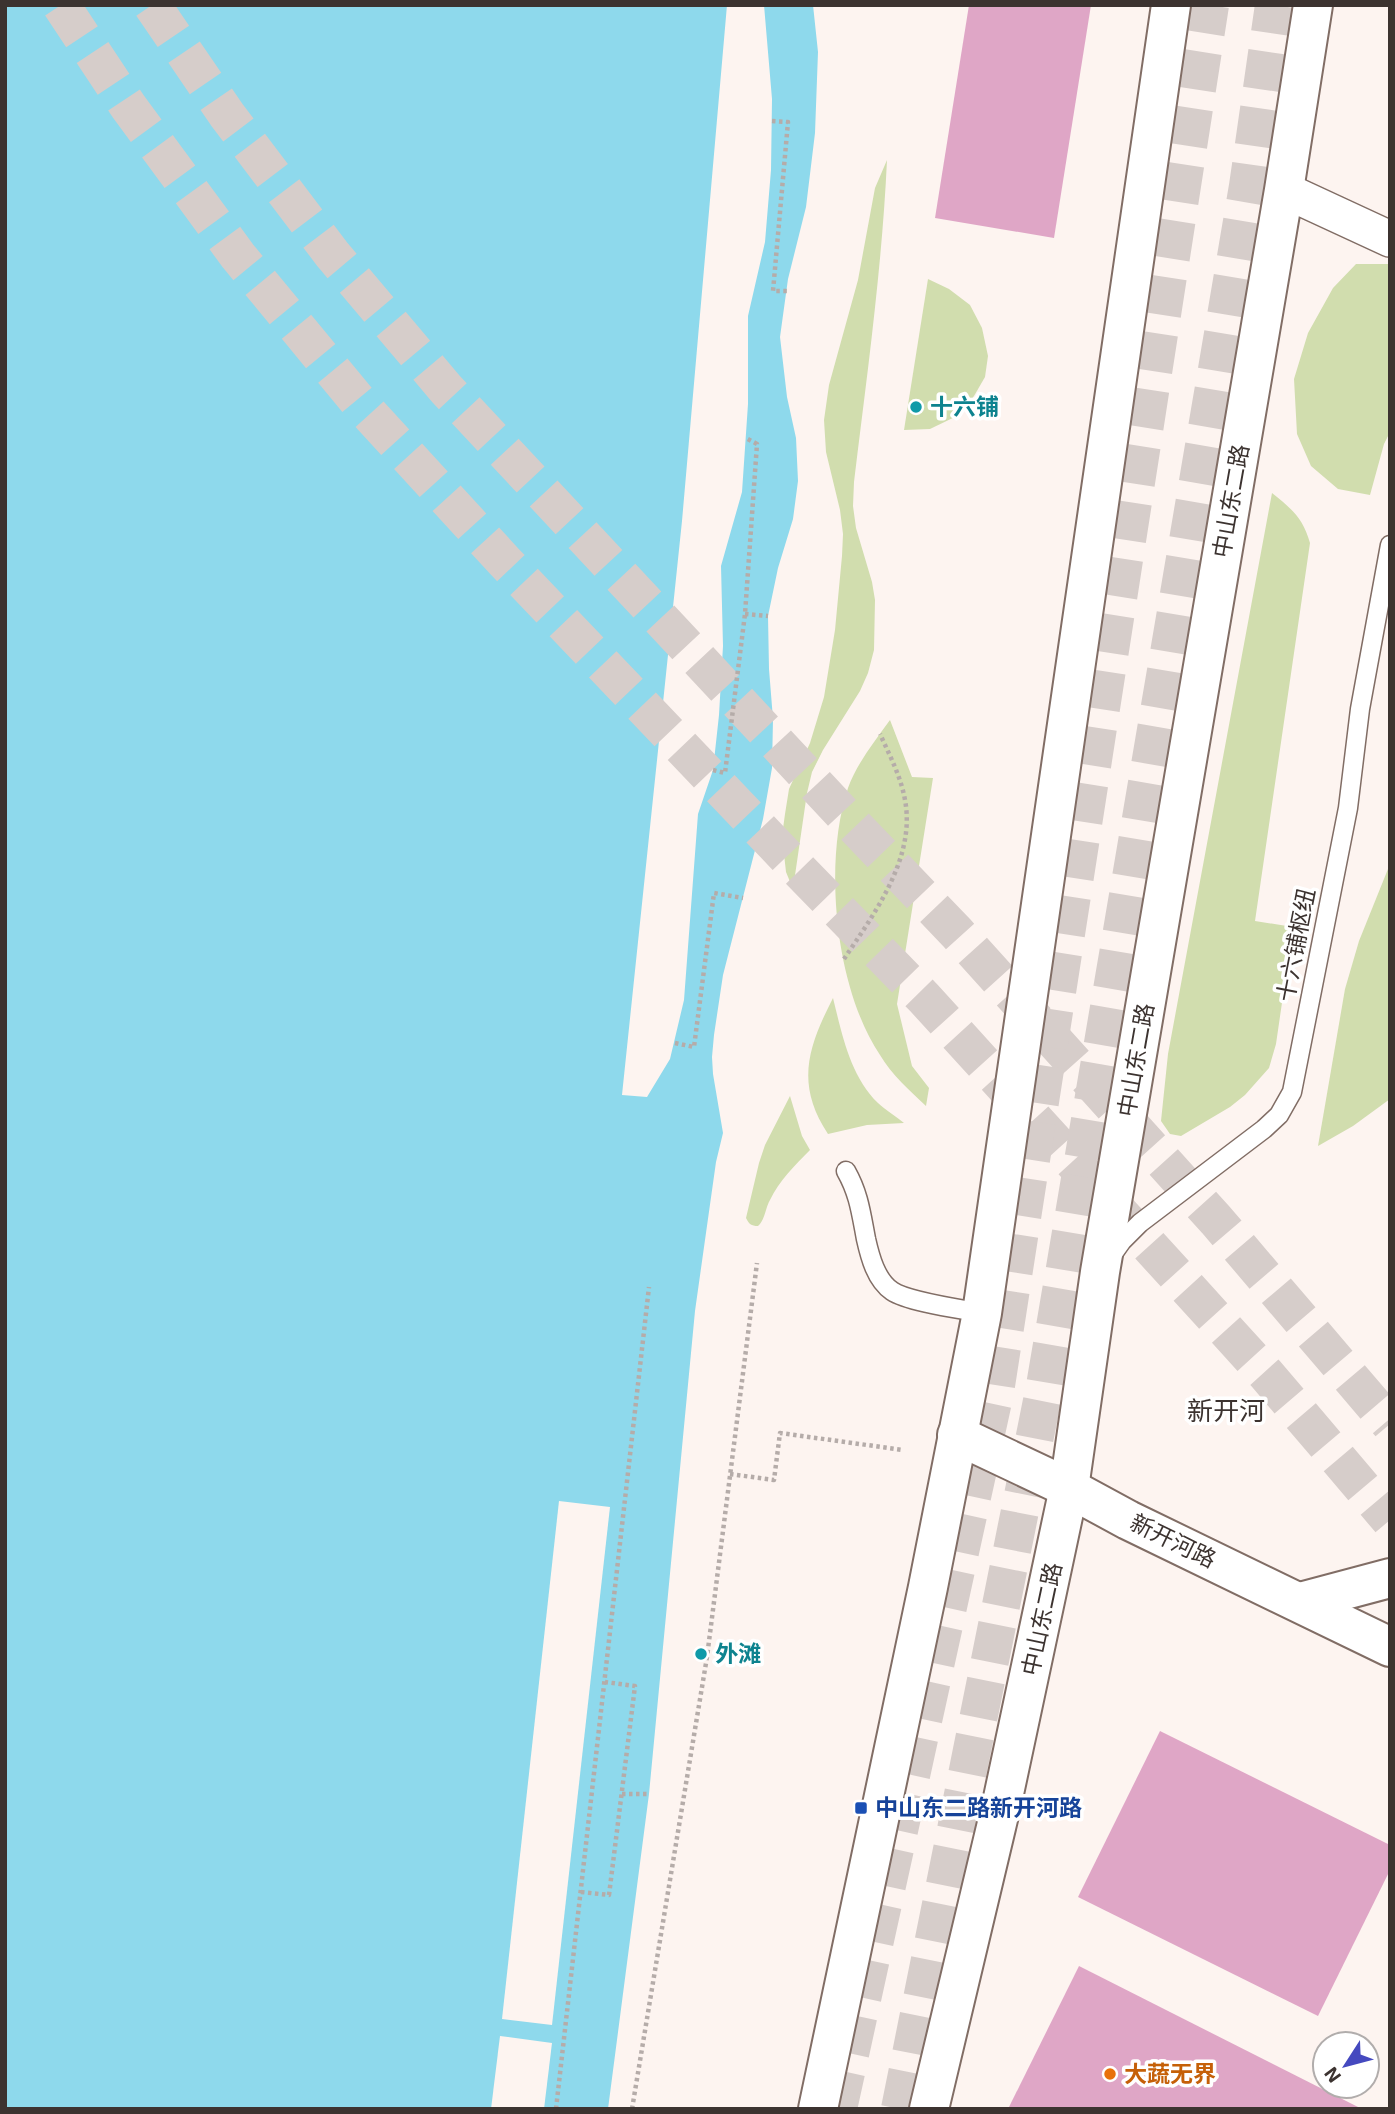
<svg xmlns="http://www.w3.org/2000/svg" width="1395" height="2114" viewBox="0 0 1395 2114" font-family="'Exo 2','Noto Sans SC',sans-serif">
  <style>
    .green { fill: #d1ddae }
    .water { fill: #8ed9ec }
    .pier { fill: #fdf4f0 }
    .building { fill: #dfa6c6 }
    .lines { fill: none; stroke-linecap: round; stroke-linejoin: round }
    .secondary-tunnel { stroke: #d6cdca; stroke-width: 38; stroke-dasharray: 38 19; stroke-linecap: butt }
    .primary-tunnel { stroke: #d6cdca; stroke-width: 38; stroke-dasharray: 38 19; stroke-linecap: butt }
    .service-casing { stroke: #816d65; stroke-width: 21 }
    .minor-casing { stroke: #816d65; stroke-width: 38 }
    .secondary-casing { stroke: #816d65; stroke-width: 42 }
    .primary-casing { stroke: #816d65; stroke-width: 42 }
    .path { stroke: #b5aca9; stroke-width: 4.5; stroke-dasharray: 3.5 3.5; stroke-linecap: butt }
    .service { stroke: #fff; stroke-width: 18 }
    .minor { stroke: #fff; stroke-width: 35 }
    .secondary { stroke: #fff; stroke-width: 38 }
    .primary { stroke: #fff; stroke-width: 38 }
    .culture-dot { fill: #0f9aa8; stroke: #fff; stroke-width: 2.5 }
    .transit-dot { fill: #1a4fb4; stroke: #fff; stroke-width: 2.5 }
    .food-dot { fill: #e8710a; stroke: #fff; stroke-width: 2.5 }
    .labels { text-anchor: middle; stroke-width: 7; stroke-linejoin: round; paint-order: stroke }
    .culture-label { font-size: 23px; font-weight: bold; fill: #0d838f; stroke: #fff; text-anchor: start }
    .street-label { font-size: 23px; fill: #3c3330; stroke: #fff }
    .transit-label { font-size: 23px; font-weight: bold; fill: #164399; stroke: #fff; text-anchor: start }
    .food-label { font-size: 23px; font-weight: bold; fill: #c56008; stroke: #fff; text-anchor: start }
    .quarter-label { font-size: 26px; fill: #3c3330; stroke: #fff }
  </style>
  <rect width="100%" height="100%" fill="#fdf4f0"/>
  <g class="green">
    <path d="M887,160c-5,108 -20,215 -33,322l-1,24 3,22 16,54 3,18 -1,50 -6,23 -8,18 -37,59 -11,22 -5,21 -14,96 -7,-17 -4,-36 3,-22 4,-25 21,-46 14,-46 11,-67 7,-74 1,-22 -3,-24 -14,-58 -2,-32 5,-35 29,-105 17,-92z"/>
    <path d="M1356,264h34v168l-6,12 -14,51 -32,-6 -27,-23 -14,-32 -3,-55 14,-46 25,-45z"/>
    <path d="M928,279l21,10 21,16 12,23 6,28 -3,21 -11,19 -15,19 -29,14 -26,1z"/>
    <path d="M1272,493c20,16 31,25 38,50l-55,378 38,6 -17,117 -7,24 -24,27 -15,12 -49,29 -11,-2 -9,-13 7,-67z"/>
    <path d="M890,720l22,57 21,1 -36,226 15,62 17,22 -3,18c-17,-16 -34,-31 -46,-51 -45,-67 -57,-192 -32,-267 9,-25 27,-47 42,-68z"/>
    <path d="M1390,864v235l-37,27 -35,20 27,-157 14,-48z"/>
    <path d="M833,998c9,36 17,78 45,105 7,7 18,13 26,20l-37,2 -39,9c-33,-50 -20,-87 5,-136z"/>
    <path d="M790,1096l12,40 8,14c-15,15 -31,31 -40,50 -5,9 -5,20 -12,26 -7,0 -9,-2 -12,-8l13,-55 6,-18z"/>
  </g>
  <path class="water" d="M5,5h808l5,47 -3,81 -9,74 -18,72 -8,58 7,60 9,41 2,43 -5,38 -15,49 -10,48 1,53 4,50 -1,49 -9,51 -40,156 -9,60 -2,22 1,17 10,59 -7,29 -21,149 -46,483 -41,315h-603z"/>
  <g class="pier">
    <path d="M727,5h37l8,94 -1,71 -6,72 -17,74v88l-6,88 -21,74 2,80 -4,69 -6,55 -15,44 -14,186 -14,59 -23,38 -25,-2 60,-574z"/>
    <path d="M559,1501l51,6 -58,518 -50,-6z"/>
    <path d="M500,2036l52,7 -8,66h-53z"/>
  </g>
  <g class="building">
    <path d="M969,5h122l-37,233 -119,-20z"/>
    <path d="M1160,1731l230,114v25l-72,146 -240,-119z"/>
    <path d="M1079,1966l283,143h-354z"/>
  </g>
  <g class="lines">
    <g class="secondary-tunnel">
      <path d="M61,5l67,101 110,150 124,150 143,156 294,308 125,128 342,376 124,146"/>
      <path d="M152,5l75,110 105,139 114,135 397,425 114,119 259,287 174,204"/>
    </g>
    <g class="primary-tunnel">
      <path d="M838,2109l157,-717 215,-1387"/>
      <path d="M900,2109l145,-723 203,-1200 26,-181"/>
    </g>
    <g class="service-casing">
      <g id="service">
        <path d="M846,1171c13,23 15,42 20,68 4,18 10,41 26,52 16,11 69,18 90,22"/>
        <path d="M1112,1255l10,-14 18,-18 124,-94 15,-14 13,-23 56,-284 12,-99 30,-164"/>
      </g>
    </g>
    <g class="minor-casing">
      <path id="minor" d="M1284,190l106,49"/>
    </g>
    <g class="secondary-casing">
      <g id="secondary">
        <path d="M957,1435l112,53 59,32 262,127"/>
        <path d="M1300,1602l90,-24"/>
      </g>
    </g>
    <g class="primary-casing">
      <g id="primary">
        <path d="M818,2109l110,-522 54,-274 189,-1308"/>
        <path d="M929,2109l74,-311 66,-310 31,-216 184,-1082 29,-185"/>
      </g>
    </g>
    <g class="path">
      <path d="M772,121l16,1 -15,169h14"/>
      <path d="M745,614l23,2"/>
      <path d="M713,770l12,3 20,-159 12,-170 -11,-6"/>
      <path d="M844,959c30,-45 72,-101 61,-159 -4,-23 -15,-44 -25,-66"/>
      <path d="M675,1043l19,4 20,-154 29,5"/>
      <path d="M730,1474l44,6 6,-47 123,17"/>
      <path d="M622,1794h27"/>
      <path d="M581,1892l28,3 26,-209 -30,-4"/>
      <path d="M556,2109l93,-822"/>
      <path d="M632,2109l75,-452 50,-394"/>
    </g>
    <use href="#service" class="service"/>
    <use href="#minor" class="minor"/>
    <use href="#secondary" class="secondary"/>
    <use href="#primary" class="primary"/>
  </g>
  <g class="culture-dot">
    <circle cx="916" cy="407" r="7"/>
    <circle cx="701" cy="1654" r="7"/>
  </g>
  <rect class="transit-dot" x="854" y="1801" width="14" height="14" rx="3.5"/>
  <circle class="food-dot" cx="1110" cy="2074" r="7"/>
  <g class="labels">
    <g class="culture-label">
      <text x="930" y="415">十六铺</text>
      <text x="715" y="1662">外滩</text>
    </g>
    <g class="street-label">
      <text transform="translate(1231 501) rotate(-80)" y="8">中山东二路</text>
      <text transform="translate(1296 945) rotate(-79)" y="8">十六铺枢纽</text>
      <text transform="translate(1136 1060) rotate(-80)" y="8">中山东二路</text>
      <text transform="translate(1173 1541) rotate(26)" y="8">新开河路</text>
      <text transform="translate(1042 1619) rotate(-78)" y="8">中山东二路</text>
    </g>
    <g class="transit-label">
      <text x="875" y="1816">中山东二路新开河路</text>
    </g>
    <g class="food-label">
      <text x="1124" y="2082">大蔬无界</text>
    </g>
    <g class="quarter-label">
      <text x="1226" y="1420">新开河</text>
    </g>
  </g>
  <rect width="1395" height="2114" fill="none" stroke="#3c3330" stroke-width="14"/>
  <g transform="translate(1346 2065) rotate(234)"><circle r="33" fill="#ffffff" stroke="#b1adac" stroke-width="2"/>
  <path d="M0-5L12 26L0 18L-12 26Z" fill="#4549bf"/>
  <text y="-10" font-size="19" font-weight="bold" text-anchor="middle" fill="#3c3330">N</text>
  </g>
</svg>
